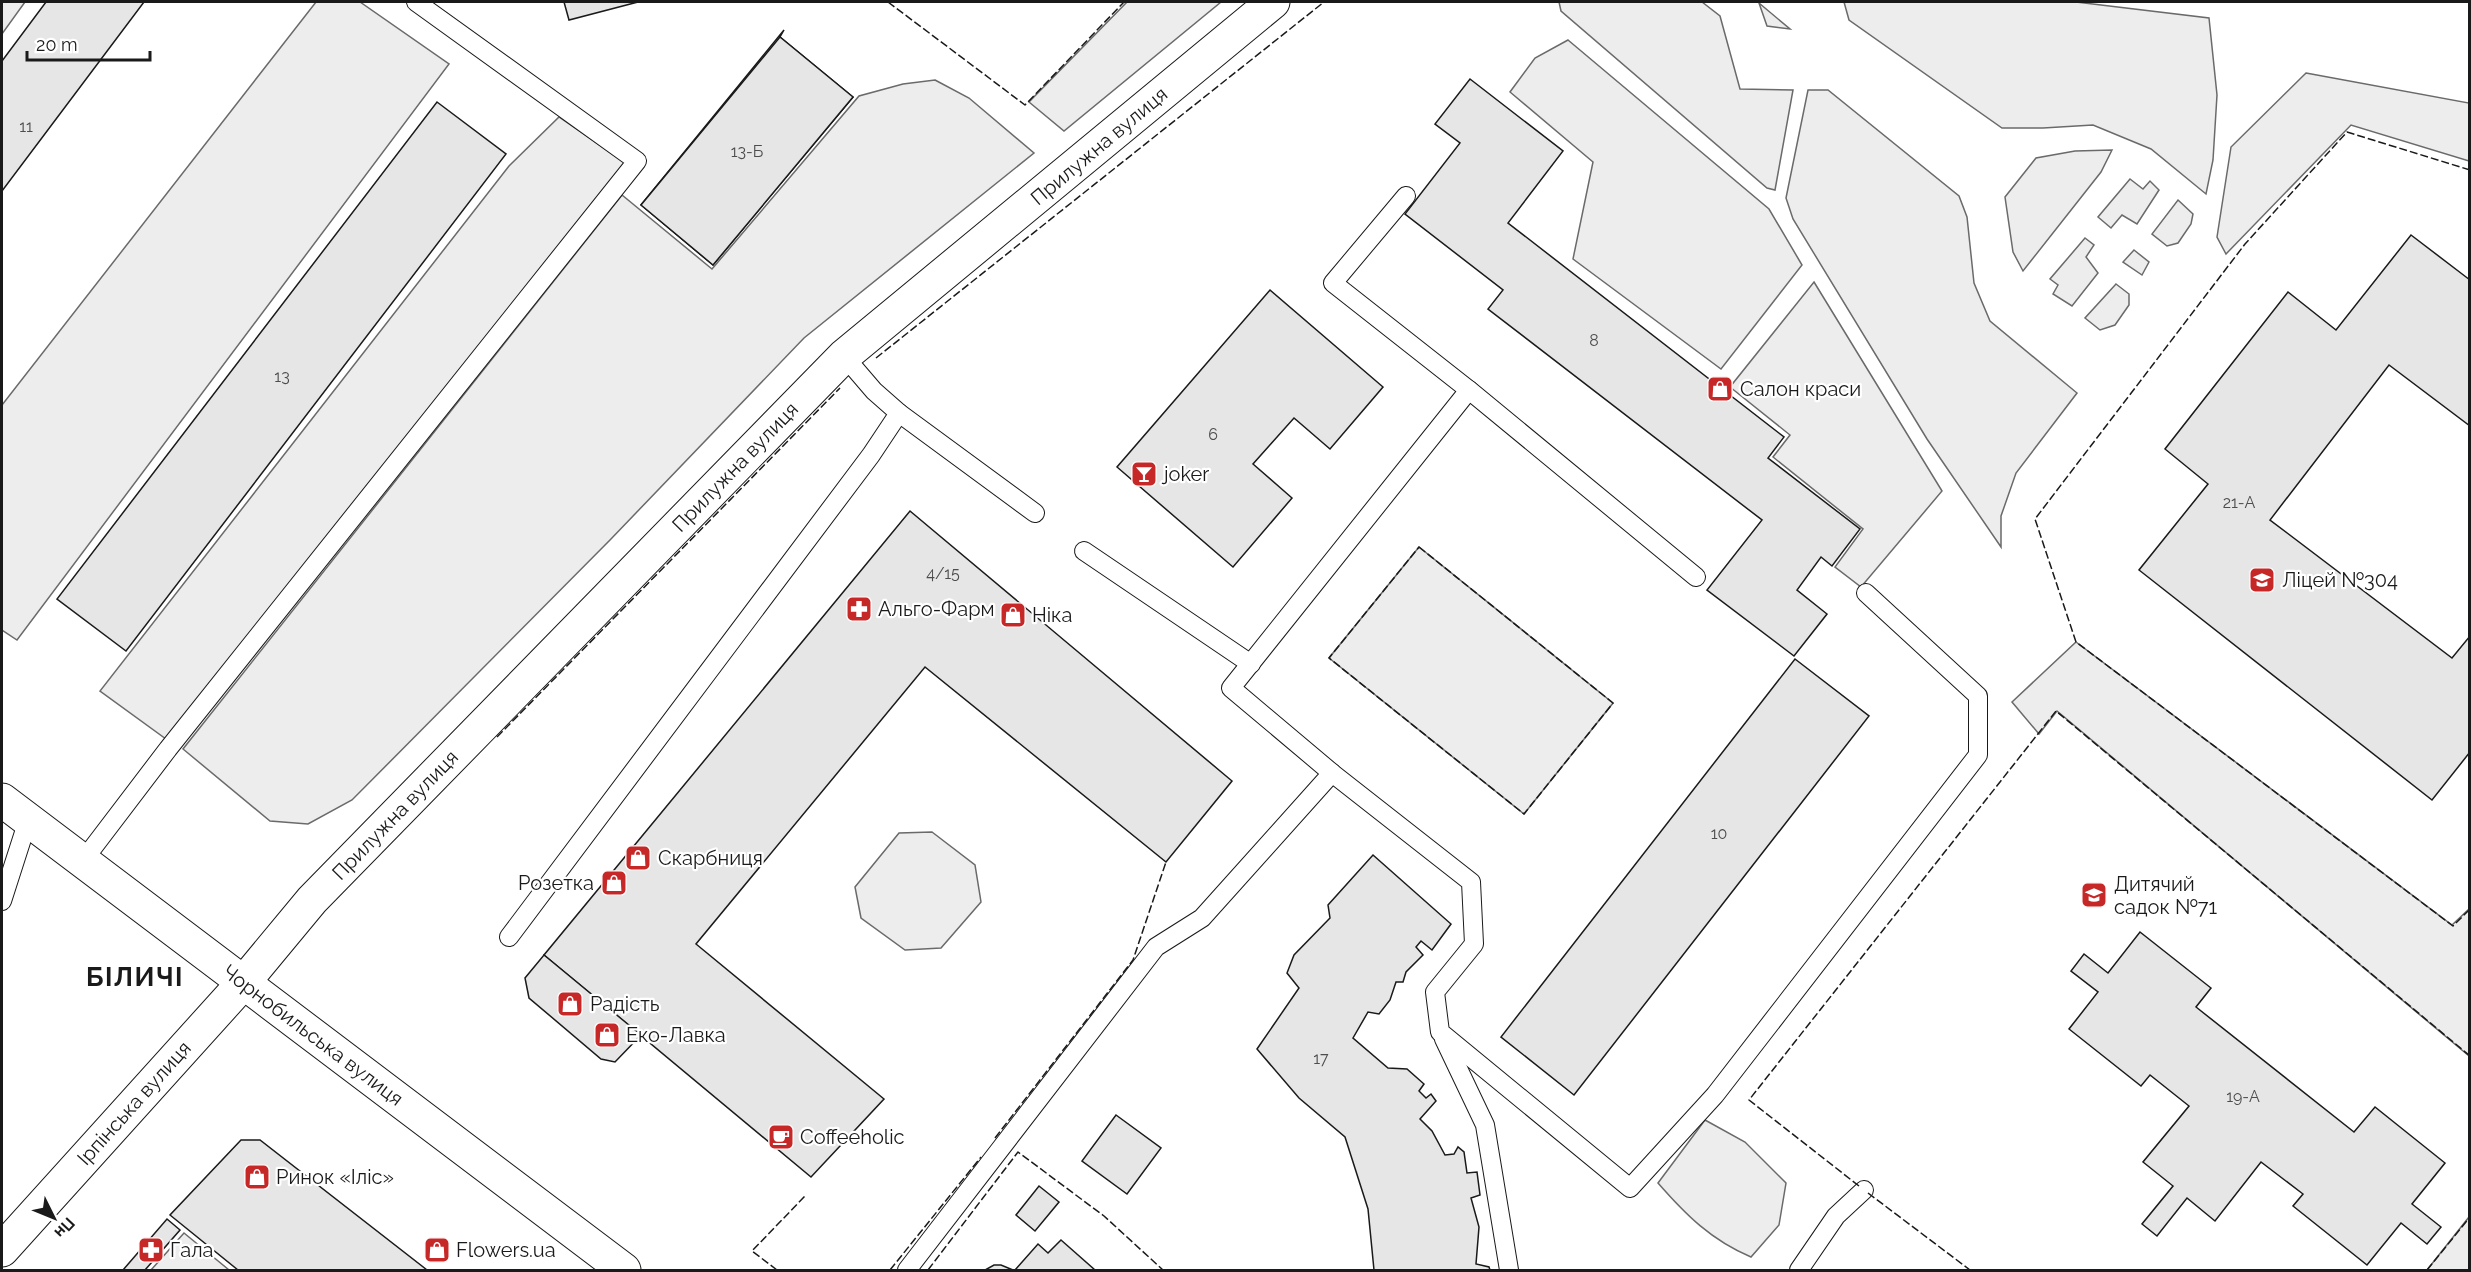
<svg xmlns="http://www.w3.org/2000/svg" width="2471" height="1272" viewBox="0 0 2471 1272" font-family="Raleway,sans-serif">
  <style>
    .green { fill: #ededed; stroke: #6a6a6a; stroke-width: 1.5 }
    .building { fill: #e6e6e6; stroke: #1a1a1a; stroke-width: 1.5 }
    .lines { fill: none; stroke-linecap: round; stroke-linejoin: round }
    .lane-casing { stroke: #1a1a1a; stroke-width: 20 }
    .secondary-casing { stroke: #1a1a1a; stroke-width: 35 }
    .lane { stroke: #fff; stroke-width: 18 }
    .secondary { stroke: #fff; stroke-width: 33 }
    .fence { stroke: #1a1a1a; stroke-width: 1.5; stroke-dasharray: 8 3; stroke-linecap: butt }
    .labels { text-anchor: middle; stroke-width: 4.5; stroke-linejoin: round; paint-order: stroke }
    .number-label { font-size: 16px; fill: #4d4d4d }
    .street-label { font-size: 20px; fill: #1a1a1a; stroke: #fff }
    .poi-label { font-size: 20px; fill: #1a1a1a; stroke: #fff; text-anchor: start }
    .district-label { font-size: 26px; font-weight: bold; letter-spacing: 1.5px; fill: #1a1a1a; stroke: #fff }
  </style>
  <rect width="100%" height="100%" fill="#fff"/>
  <g class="green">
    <path d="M2,2h23l-23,32z"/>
    <path d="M316,2h44l89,62 -432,576 -15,-10v-225z"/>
    <path d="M1127,2h94l-157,129 -35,-29z"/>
    <path d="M1559,2h143l18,14 20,73 53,1 -18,100 -8,-2 -206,-177z"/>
    <path d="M1844,2h232l133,16 8,77 -4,65 -7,34 -55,-45 -58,-24 -50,3h-41l-153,-108z"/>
    <path d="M1759,3l31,26 -23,-3z"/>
    <path d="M1568,40l201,169 33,56 -81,104 -148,-110 20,-97 -83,-70 25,-34z"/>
    <path d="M2306,73l163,30v58l-118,-36 -125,129 -9,-17 14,-90z"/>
    <path d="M935,80l34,18 65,55 -230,185 -194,202 -258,260 -44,24 -38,-3 -87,-72 439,-554 90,74 147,-173 44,-12z"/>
    <path d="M1808,90h20l131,106 8,21 7,66 16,38 87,72 -61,80 -15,43v31l-74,-108 -134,-220 -7,-21z"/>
    <path d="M559,117l68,47 -461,575 -66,-48 409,-525z"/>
    <path d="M2112,150l-11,22 -78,99 -10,-19 -8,-55 31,-39 39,-7z"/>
    <path d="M2130,179l13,10 7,-8 9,9 -22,34 -15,-9 -11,13 -13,-11z"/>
    <path d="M2178,200l15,14 -2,10 -13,19 -11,3 -15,-12z"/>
    <path d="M2085,238l9,7 -8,12 12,16 -26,33 -19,-12 5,-9 -8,-6z"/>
    <path d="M2134,250l15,12 -7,13 -19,-13z"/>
    <path d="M1814,282l128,209 -81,96 -26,-20 28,-38 -90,-72 17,-22 -60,-48z"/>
    <path d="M2116,284l13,10v11l-14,20 -15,5 -15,-12z"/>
    <path d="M1419,547l194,156 -89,111 -195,-156z"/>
    <path d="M2076,642l376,283 17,-16v147l-412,-345 -18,23 -27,-32z"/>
    <path d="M932,832l43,33 6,37 -40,46 -36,2 -44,-32 -6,-31 44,-54z"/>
    <path d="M1705,1120l40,22 41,41 -7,42 -28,32c-40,-17 -65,-42 -93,-74z"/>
    <path d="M2469,1217v53h-42z"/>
    <path d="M184,1233l45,37h-78z"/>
  </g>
  <g class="building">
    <path d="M46,2h98l-142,189v-130z"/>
    <path d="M564,2h74l-69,18z"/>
    <path d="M784,30l-4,7 73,60 -140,168 -72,-60z"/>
    <path d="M780,37l73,60 -140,168 -72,-60z"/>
    <path d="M1470,79l93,72 -55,72 276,214 -16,21 92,71 -28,37 -11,-9 -24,33 30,24 -33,42 -87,-66 55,-70 -274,-211 15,-19 -98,-76 55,-71 -25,-19z"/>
    <path d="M437,102l69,52 -380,497 -69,-52z"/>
    <path d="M2411,235l59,45v146l-81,-61 -119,155 182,138 18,-22v116l-38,48 -293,-230 69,-86 -43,-35 123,-157 48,38z"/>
    <path d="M1270,290l113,97 -53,62 -36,-31 -41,46 39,34 -59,69 -116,-100z"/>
    <path d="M910,511l322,270 -66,81 -241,-195 -229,277 188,155 -73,78 -267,-222z"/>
    <path d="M1795,659l74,57 -295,379 -73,-58z"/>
    <path d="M1373,855l78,69 -19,26 -11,-9 -5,6 7,8 -17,17 -3,10h-7l-6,18 -11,14 -11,-2 -15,26 35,30 19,1 17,15 -5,7 7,7 5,-4 5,7 -16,18 12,12 13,24 9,-1 4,-7 6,5 3,21 10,-1 3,23 -9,3 8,29 -3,37 13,3 1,3h-116l-6,-61 -23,-72 -46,-39 -42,-49 42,-61 -12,-15 7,-18 36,-37 -2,-13z"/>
    <path d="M2140,932l71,56 -15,19 158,125 21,-25 70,56 -33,41 29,23 -14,17 -26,-21 -34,42 -74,-59 10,-12 -42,-32 -46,59 -28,-23 -30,38 -15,-12 31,-38 -30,-24 46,-56 -39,-31 -9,11 -72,-57 29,-37 -27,-21 13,-17 24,19z"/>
    <path d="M544,955l97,80 -26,27 -14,-3 -72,-61 -4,-20z"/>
    <path d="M1116,1115l45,33 -34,46 -45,-33z"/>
    <path d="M241,1140h19l167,130h-189l-68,-55z"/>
    <path d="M1039,1186l20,16 -24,29 -19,-16z"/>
    <path d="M167,1219l13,11 -35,40h-22z"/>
    <path d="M1061,1240l34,30h-80l23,-26 10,9z"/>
    <path d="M994,1265h7l12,5h-28z"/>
  </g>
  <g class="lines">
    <g class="lane-casing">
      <g id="lane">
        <path d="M1469,390l227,187"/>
        <path d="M899,413l136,100"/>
        <path d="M1084,551l167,113"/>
        <path d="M1332,773l139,109 3,62 -39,48 5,40 190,156 85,-93 263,-340v-59l-112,-103"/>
        <path d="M82,862l86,-113 469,-588 -221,-159"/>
        <path d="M2,901l26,-81"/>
        <path d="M509,937l362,-482 28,-42 -25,-22 -30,-35"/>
        <path d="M1444,1039l41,86 24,145"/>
        <path d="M907,1270l249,-323 46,-29 130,-145 -101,-85 238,-298 -136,-107 73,-87"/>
        <path d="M1799,1270l37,-54 28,-26"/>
      </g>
    </g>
    <g class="secondary-casing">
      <g id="secondary">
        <path d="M2,800l622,470"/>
        <path d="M2,1250l242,-268 68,-82 532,-544 429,-354"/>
      </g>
    </g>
    <use href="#lane" class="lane"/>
    <use href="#secondary" class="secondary"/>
    <g class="fence">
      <path d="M888,2l137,103 99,-103"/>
      <path d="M2470,170l-123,-38 -102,112 -210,275 41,123 377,284 17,-17"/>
      <path d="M876,358l448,-356"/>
      <path d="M1419,547l194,156 -89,111 -195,-156z"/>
      <path d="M497,737l343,-349"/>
      <path d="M995,1138l138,-178 33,-98"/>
      <path d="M1859,1186l-110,-86 307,-389 414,345"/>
      <path d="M1868,1193l102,77"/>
      <path d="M777,1270l-25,-19 54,-56"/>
      <path d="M890,1270l91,-113"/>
      <path d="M928,1270l90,-118 86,64 59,54"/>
      <path d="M2427,1270l43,-53"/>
    </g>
  </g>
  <defs>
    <g id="shop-square" transform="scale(1.35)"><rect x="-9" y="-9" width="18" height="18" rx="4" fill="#c62828" stroke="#fff"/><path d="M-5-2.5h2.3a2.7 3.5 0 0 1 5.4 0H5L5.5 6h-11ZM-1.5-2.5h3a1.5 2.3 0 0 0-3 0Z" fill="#fff"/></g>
    <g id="bar-square" transform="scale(1.35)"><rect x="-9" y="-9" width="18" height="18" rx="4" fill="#c62828" stroke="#fff"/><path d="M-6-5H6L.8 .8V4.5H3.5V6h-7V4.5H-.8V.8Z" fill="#fff"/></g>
    <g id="school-square" transform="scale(1.35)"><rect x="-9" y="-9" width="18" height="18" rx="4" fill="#c62828" stroke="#fff"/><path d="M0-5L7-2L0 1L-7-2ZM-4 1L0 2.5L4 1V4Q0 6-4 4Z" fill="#fff"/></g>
    <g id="pharmacy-square" transform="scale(1.35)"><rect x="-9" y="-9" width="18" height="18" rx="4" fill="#c62828" stroke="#fff"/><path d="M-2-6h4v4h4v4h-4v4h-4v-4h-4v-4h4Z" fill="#fff"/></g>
    <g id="cafe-square" transform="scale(1.35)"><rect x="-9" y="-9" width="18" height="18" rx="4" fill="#c62828" stroke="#fff"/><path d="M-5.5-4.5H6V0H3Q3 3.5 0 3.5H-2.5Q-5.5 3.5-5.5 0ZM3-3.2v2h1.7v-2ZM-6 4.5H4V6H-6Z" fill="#fff"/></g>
  </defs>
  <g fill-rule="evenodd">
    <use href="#shop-square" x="1720" y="389"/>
    <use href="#bar-square" x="1144" y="474"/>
    <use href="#school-square" x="2262" y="580"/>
    <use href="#pharmacy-square" x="859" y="609"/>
    <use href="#shop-square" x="1013" y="615"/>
    <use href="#shop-square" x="638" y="858"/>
    <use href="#shop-square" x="614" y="883"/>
    <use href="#school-square" x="2094" y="895"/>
    <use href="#shop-square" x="570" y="1004"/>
    <use href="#shop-square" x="607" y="1035"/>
    <use href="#cafe-square" x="781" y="1137"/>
    <use href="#shop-square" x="257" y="1177"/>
    <use href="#pharmacy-square" x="151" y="1250"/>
    <use href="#shop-square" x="437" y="1250"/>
  </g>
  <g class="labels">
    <g class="number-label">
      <text x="26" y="132">11</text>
      <text x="747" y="157">13-Б</text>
      <text x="1594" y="346">8</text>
      <text x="282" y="382">13</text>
      <text x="1213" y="440">6</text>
      <text x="2239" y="508">21-А</text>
      <text x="943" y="579">4/15</text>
      <text x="1719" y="839">10</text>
      <text x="1321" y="1064">17</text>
      <text x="2243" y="1102">19-А</text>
    </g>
    <g class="street-label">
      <text transform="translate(1099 146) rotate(-40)" y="7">Прилужна вулиця</text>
      <text transform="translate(735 467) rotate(-46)" y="7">Прилужна вулиця</text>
      <text transform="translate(395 815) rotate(-46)" y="7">Прилужна вулиця</text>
      <text transform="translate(313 1035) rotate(37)" y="7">Чорнобильська вулиця</text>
      <text transform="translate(134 1103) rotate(-48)" y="7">Ірпінська вулиця</text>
    </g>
    <g class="poi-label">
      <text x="1740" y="396">Салон краси</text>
      <text x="1164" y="481">joker</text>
      <text x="2282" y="587">Ліцей №304</text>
      <text x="878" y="616">Альго-Фарм</text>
      <text x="1032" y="622">Ніка</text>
      <text x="658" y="865">Скарбниця</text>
      <text x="594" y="890" text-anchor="end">Розетка</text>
      <text x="2114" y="891">Дитячий<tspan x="2114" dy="23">садок №71</tspan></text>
      <text x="590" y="1011">Радість</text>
      <text x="626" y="1042">Еко-Лавка</text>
      <text x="800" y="1144">Coffeeholic</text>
      <text x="276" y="1184">Ринок «Іліс»</text>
      <text x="170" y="1257">Гала</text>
      <text x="456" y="1257">Flowers.ua</text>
    </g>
    <g class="district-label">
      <text x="135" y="986">БІЛИЧІ</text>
    </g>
  </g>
  <rect width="2471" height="1272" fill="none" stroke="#1a1a1a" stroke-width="6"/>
  <g transform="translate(54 1218) rotate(133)" stroke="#ffffff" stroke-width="4.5" paint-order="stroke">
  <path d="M0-4.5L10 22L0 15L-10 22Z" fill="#1a1a1a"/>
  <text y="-9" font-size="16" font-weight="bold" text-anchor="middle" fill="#1a1a1a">Пн</text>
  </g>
  <path d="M27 51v9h123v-9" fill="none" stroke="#1a1a1a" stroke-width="3"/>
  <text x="36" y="51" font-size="18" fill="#1a1a1a" stroke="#ffffff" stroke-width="4.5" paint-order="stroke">20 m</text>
</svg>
